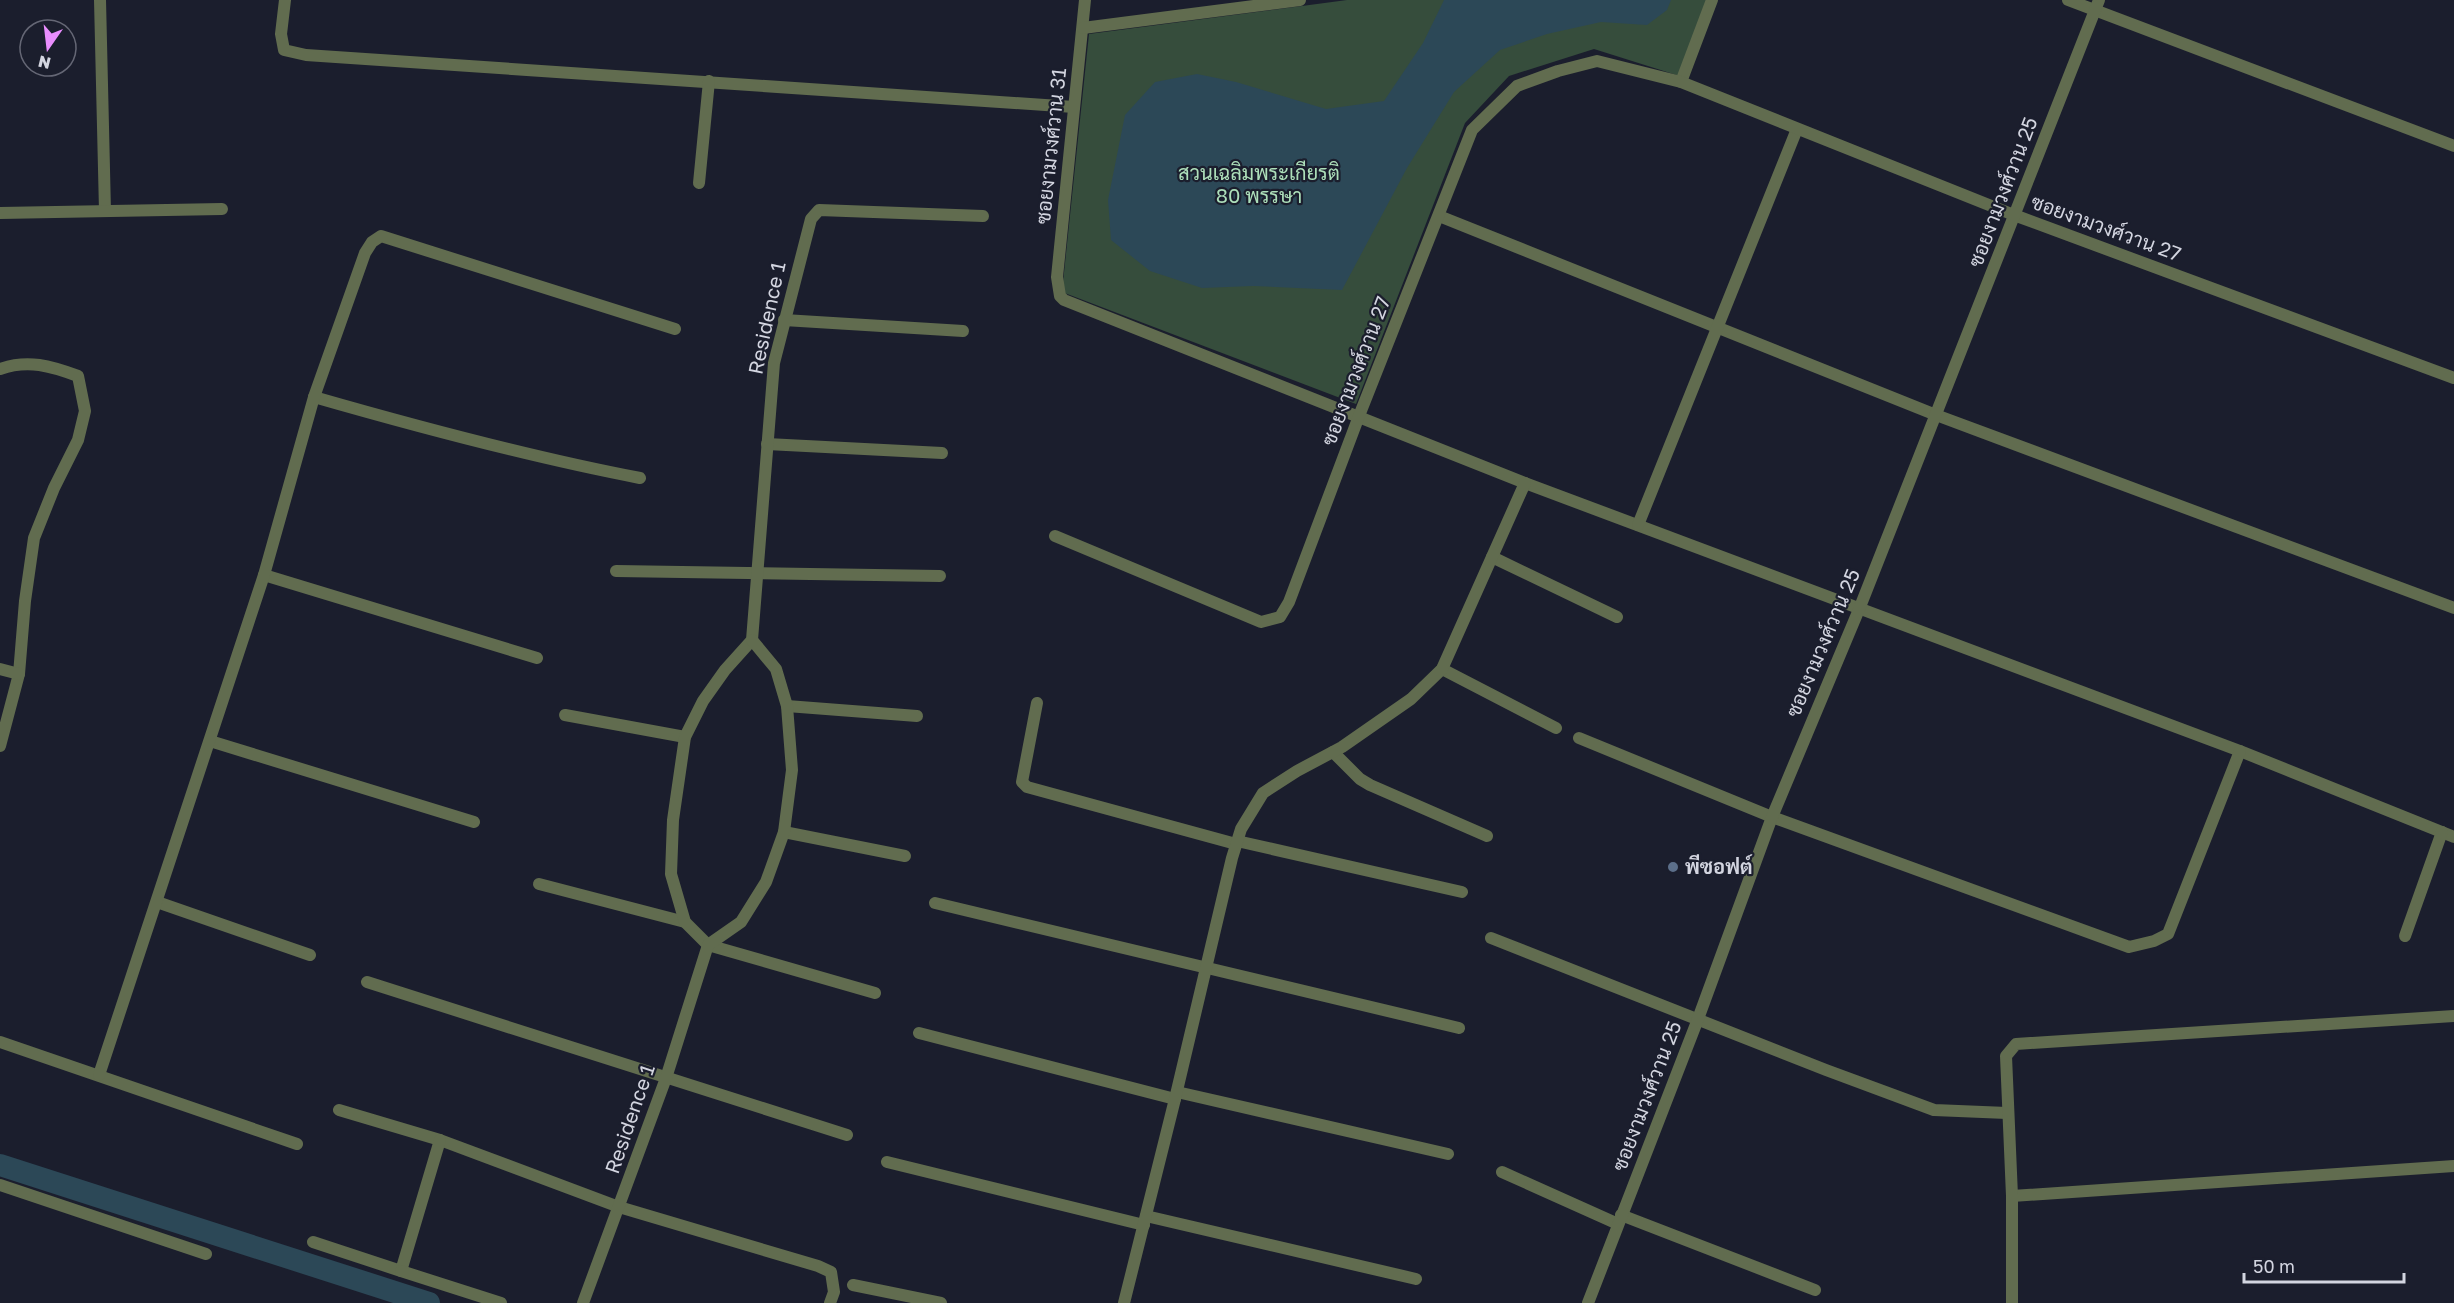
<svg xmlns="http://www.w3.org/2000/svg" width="2454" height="1303" viewBox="0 0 2454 1303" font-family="'Golos Text',Sarabun,sans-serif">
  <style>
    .green { fill: #364d3c }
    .water { fill: #2c4857 }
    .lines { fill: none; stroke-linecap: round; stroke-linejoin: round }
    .canal { stroke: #2c4857; stroke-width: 22 }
    .minor { stroke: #616c4f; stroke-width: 12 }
    .service-dot { fill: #5c6f8a; stroke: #1b1e2d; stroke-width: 2 }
    .labels { text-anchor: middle; stroke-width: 4.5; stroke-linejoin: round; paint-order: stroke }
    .street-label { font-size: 20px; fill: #d3d5e0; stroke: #1b1e2d }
    .park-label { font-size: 20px; fill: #addfba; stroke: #1b1e2d }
    .poi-label { font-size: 20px; font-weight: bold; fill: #d3d5e0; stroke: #1b1e2d; text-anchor: start }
  </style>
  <rect width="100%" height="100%" fill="#1b1e2d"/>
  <path class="green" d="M1347,0h370l-31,78 -92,-29 -85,27 -44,47 -109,281 -294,-112 27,-258z"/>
  <path class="water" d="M1444,0h227l-4,10 -20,15 -46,-3 -54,12 -47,16 -46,42 -47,76 -65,122 -89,-4 -51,2 -52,-17 -39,-31 -3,-40 17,-85 30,-33 42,-8 39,8 90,27 58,-8 39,-58z"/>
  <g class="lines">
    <path class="canal" d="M0,1165l429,138"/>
    <g class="minor">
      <path d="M100,0l5,211"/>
      <path d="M285,0l-4,34 3,16 22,5 768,52"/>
      <path d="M1085,0l-28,277 3,19 4,4 461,183 715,268 214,86"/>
      <path d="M2068,0l386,146"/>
      <path d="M1083,28l217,-28"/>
      <path d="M1681,82l31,-82"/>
      <path d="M699,183l10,-102"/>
      <path d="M0,213l222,-4"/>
      <path d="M1439,216l497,199 518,193"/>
      <path d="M784,320l179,11"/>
      <path d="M0,369c28,-10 51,-3 78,7l7,35 -7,29 -24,48 -20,50 -9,63 -6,73 -19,72"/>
      <path d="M314,397c108,31 216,60 326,81"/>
      <path d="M767,444l175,9"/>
      <path d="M1638,525l159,-396"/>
      <path d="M1055,536l206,86 19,-5 9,-15 70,-186 113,-286 45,-44 41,-15 39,-10 84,21 333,133 440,163"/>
      <path d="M1492,557l125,60"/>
      <path d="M616,571l324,5"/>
      <path d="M264,575l273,83"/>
      <path d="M0,669l19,5"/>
      <path d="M1442,669l114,59"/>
      <path d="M1037,703l-15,79 5,5 209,57"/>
      <path d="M787,706l130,10"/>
      <path d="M565,715l120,22"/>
      <path d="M1579,738l193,79 357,130 25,-6 14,-7 72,-183"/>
      <path d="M210,741l264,81"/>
      <path d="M1333,752l27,27 10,6 117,51"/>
      <path d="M784,832l121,24"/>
      <path d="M1237,841l225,51"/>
      <path d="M539,884l146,38"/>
      <path d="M157,902l153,53"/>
      <path d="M935,903l524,125"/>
      <path d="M2405,936l37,-104"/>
      <path d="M1491,938l335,132 108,40 73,3"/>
      <path d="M708,945l-23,-23 -14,-48 2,-54 12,-83 18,-36 22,-31 27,-30 22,-277 37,-144 8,-9 164,6"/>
      <path d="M708,945l167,48"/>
      <path d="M367,982l480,153"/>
      <path d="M919,1033l256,66"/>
      <path d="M0,1042l297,102"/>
      <path d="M99,1075l165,-500 50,-178 51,-144 7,-11 9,-6 294,93"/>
      <path d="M1177,1092l271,62"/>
      <path d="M339,1110l101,30 179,67 199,59 13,6 3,20 -4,11"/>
      <path d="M887,1162l257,63"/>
      <path d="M1502,1172l116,52"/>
      <path d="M0,1185l206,69"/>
      <path d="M2012,1196l442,-30"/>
      <path d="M1621,1215l194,75"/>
      <path d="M1146,1216l270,63"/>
      <path d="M313,1242l88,29 39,-131"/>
      <path d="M401,1271l100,32"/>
      <path d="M853,1285l88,18"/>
      <path d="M583,1303l83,-225 42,-133 33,-23 25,-40 18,-50 8,-62 -5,-64 -11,-37 -24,-29"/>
      <path d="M1124,1303l51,-204 57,-241 9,-29 22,-36 34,-22 45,-24 69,-48 31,-30 83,-186"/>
      <path d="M1588,1303l110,-284 74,-202 88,-210 239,-607"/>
      <path d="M2012,1303v-107l-6,-140 10,-12 438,-28"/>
    </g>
  </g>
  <circle class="service-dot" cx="1673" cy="867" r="6"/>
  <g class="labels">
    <g class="street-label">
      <text transform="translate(1051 146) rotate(-84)" y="7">ซอยงามวงศ์วาน 31</text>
      <text transform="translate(2003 192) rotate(-69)" y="7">ซอยงามวงศ์วาน 25</text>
      <text transform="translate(2106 228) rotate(20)" y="7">ซอยงามวงศ์วาน 27</text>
      <text transform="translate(767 318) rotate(-78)" y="7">Residence 1</text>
      <text transform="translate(1356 371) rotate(-69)" y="7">ซอยงามวงศ์วาน 27</text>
      <text transform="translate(1823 643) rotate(-67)" y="7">ซอยงามวงศ์วาน 25</text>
      <text transform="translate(1647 1096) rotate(-69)" y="7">ซอยงามวงศ์วาน 25</text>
      <text transform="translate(630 1119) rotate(-71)" y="7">Residence 1</text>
    </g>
    <g class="park-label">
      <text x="1259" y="180">สวนเฉลิมพระเกียรติ<tspan x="1259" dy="23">80 พรรษา</tspan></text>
    </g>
    <g class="poi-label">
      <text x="1685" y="874">พีซอฟต์</text>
    </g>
  </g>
  <g transform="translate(48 48) rotate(194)"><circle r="28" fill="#1b1e2d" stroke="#656775" stroke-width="1.5"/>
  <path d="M0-4.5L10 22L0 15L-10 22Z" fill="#e98dfd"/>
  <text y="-9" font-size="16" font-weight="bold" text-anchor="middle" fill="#d3d5e0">N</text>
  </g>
  <path d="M2244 1273v9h160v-9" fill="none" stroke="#d3d5e0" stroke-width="3"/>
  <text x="2253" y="1273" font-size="18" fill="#d3d5e0" stroke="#1b1e2d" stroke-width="4.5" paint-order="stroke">50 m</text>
</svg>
